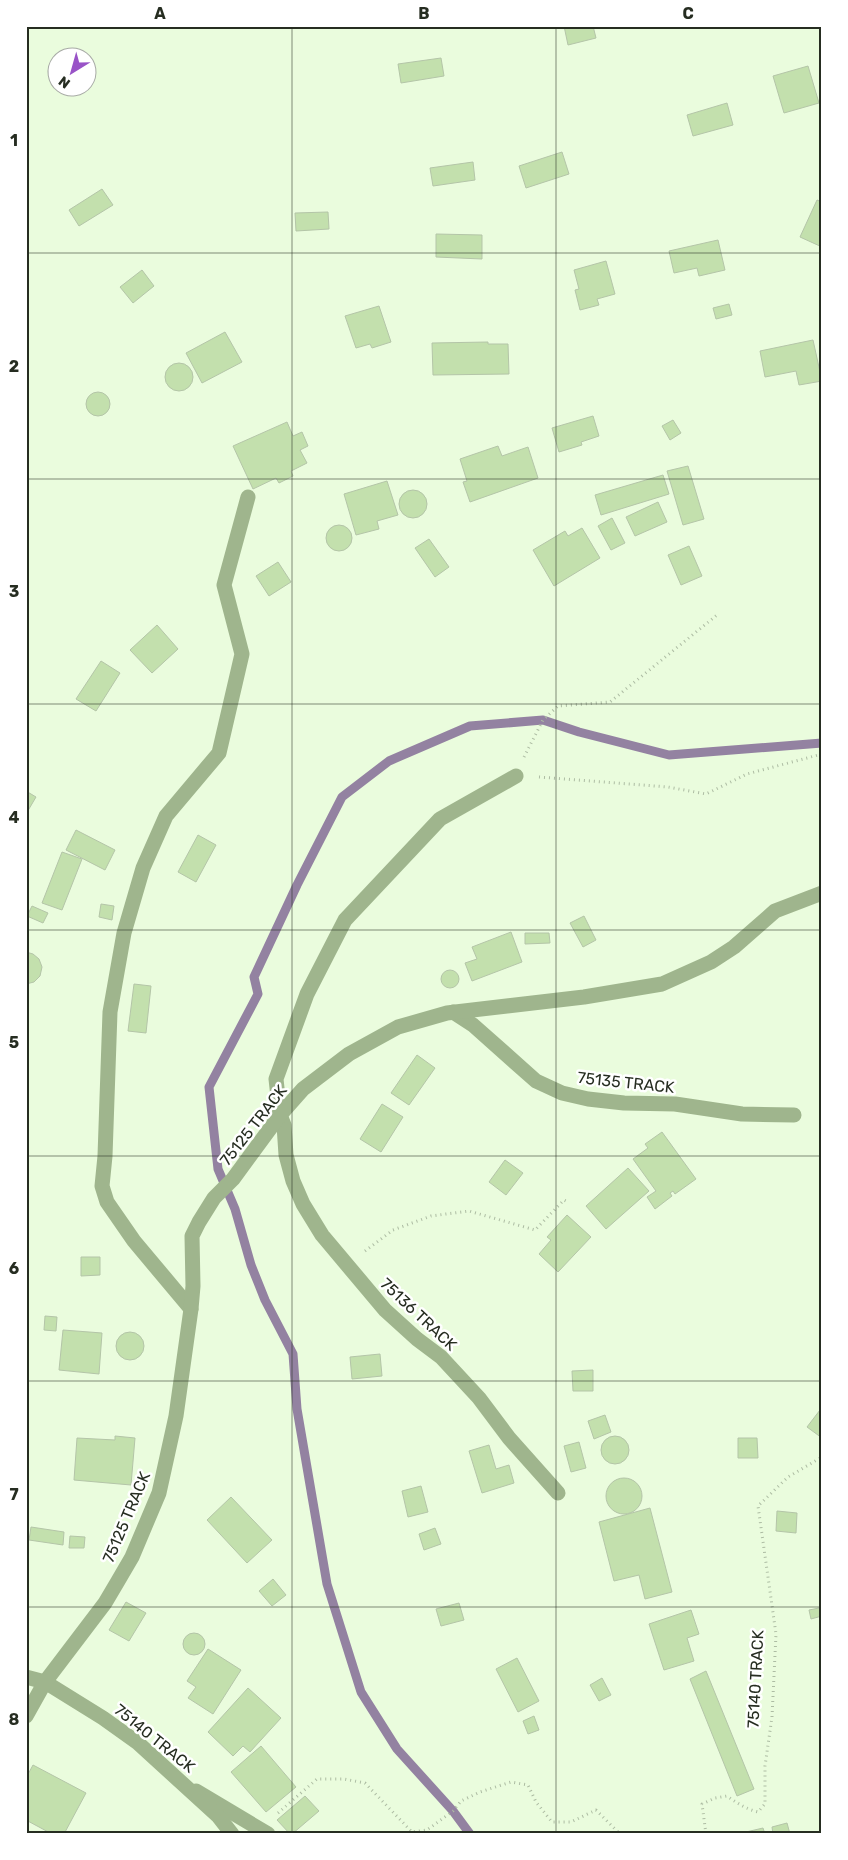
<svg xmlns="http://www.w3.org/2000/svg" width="848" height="1860" viewBox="0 0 848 1860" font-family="Rubik,sans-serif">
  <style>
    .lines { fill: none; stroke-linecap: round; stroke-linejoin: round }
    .stream { stroke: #9382a1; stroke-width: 9 }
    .building { fill: #c3e0ad; stroke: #b4c5a8 }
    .path { stroke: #adbca3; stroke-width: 3; stroke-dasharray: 1 4; stroke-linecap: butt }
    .service { stroke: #9fb58d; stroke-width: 15 }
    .minor { stroke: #9fb58d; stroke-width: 15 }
    .grid { fill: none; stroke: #262d21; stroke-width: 1; stroke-opacity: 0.55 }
    .labels { text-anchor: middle; stroke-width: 5; stroke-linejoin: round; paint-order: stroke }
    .street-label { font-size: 16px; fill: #262d21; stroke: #fff }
    .neatline { fill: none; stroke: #262d21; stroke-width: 2 }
    .grid-label { font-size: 16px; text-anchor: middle; font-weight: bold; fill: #262d21 }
  </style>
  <rect width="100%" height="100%" fill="#eafcdd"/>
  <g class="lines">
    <path class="stream" d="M470,1834l-17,-23 -56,-62 -36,-57 -34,-108 -30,-175 -4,-55 -28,-54 -14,-35 -16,-56 -17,-40 -9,-82 49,-93 -4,-17 43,-92 45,-88 47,-36 81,-35 73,-6 36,12 90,23 153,-12"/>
  </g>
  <g class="building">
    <path d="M564,26h29l3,12 -28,7z"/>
    <path d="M441,58l3,18 -43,7 -3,-19z"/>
    <path d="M808,66l11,37 -35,10 -11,-37z"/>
    <path d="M727,103l6,22 -40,11 -6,-21z"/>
    <path d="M562,152l7,22 -43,14 -7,-22z"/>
    <path d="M473,162l2,18 -42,6 -3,-18z"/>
    <path d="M102,189l11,16 -34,21 -10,-16z"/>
    <path d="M817,200l5,2v45l-22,-10z"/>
    <path d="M328,212l1,17 -33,2 -1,-18z"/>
    <path d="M436,234l46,1v24l-46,-2z"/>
    <path d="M718,240l7,30 -26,6 -2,-8 -23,5 -5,-22z"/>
    <path d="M606,261l9,33 -18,5 2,6 -19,5 -5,-20 4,-1 -5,-19z"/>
    <path d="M142,270l12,16 -21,17 -13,-16z"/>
    <path d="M729,304l3,11 -16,4 -3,-11z"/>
    <path d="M379,306l12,36 -19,6 -2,-4 -14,4 -11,-32z"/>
    <path d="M225,332l17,30 -40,21 -16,-30z"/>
    <path d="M813,340l9,41 -23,4 -3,-14 -31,6 -5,-26z"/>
    <path d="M488,342v2h20l1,30 -76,1 -1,-32z"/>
    <circle cx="179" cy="377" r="14"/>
    <circle cx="98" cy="404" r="12"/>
    <path d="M593,416l6,20 -18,6 1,3 -23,7 -7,-24z"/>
    <path d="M673,420l8,13 -11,7 -8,-14z"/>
    <path d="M287,422l6,14 9,-4 6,14 -8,4 7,13 -16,8 2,5 -14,7 -3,-5 -23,11 -20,-43z"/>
    <path d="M498,446l4,10 26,-9 10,31 -68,24 -7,-20 4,-1 -7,-22z"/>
    <path d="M688,466l16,53 -21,6 -16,-54z"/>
    <path d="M663,475l6,19 -68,21 -6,-20z"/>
    <path d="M387,481l11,34 -21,6 2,8 -23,6 -12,-41z"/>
    <circle cx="413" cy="504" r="14"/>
    <path d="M658,502l9,20 -32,14 -9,-19z"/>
    <path d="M612,518l13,25 -14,7 -13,-24z"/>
    <circle cx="339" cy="538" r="13"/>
    <path d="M582,528l18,30 -46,28 -21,-36 32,-19 3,5z"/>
    <path d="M429,539l20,28 -14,10 -20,-29z"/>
    <path d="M689,546l13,30 -21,9 -13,-30z"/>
    <path d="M278,562l13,20 -22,14 -13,-20z"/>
    <path d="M157,625l21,24 -26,24 -22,-23z"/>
    <path d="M101,661l19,12 -24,38 -20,-12z"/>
    <path d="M26,791l10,6 -10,17z"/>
    <path d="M76,830l39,20 -10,20 -39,-20z"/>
    <path d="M198,835l18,10 -20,37 -18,-10z"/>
    <path d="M62,852l20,7 -20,51 -20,-7z"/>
    <path d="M101,904l13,2 -2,14 -13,-3z"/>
    <path d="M32,906l16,7 -5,10 -16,-7z"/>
    <path d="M584,916l12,24 -13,7 -13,-24z"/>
    <path d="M511,932l11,30 -50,19 -7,-18 12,-4 -5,-12z"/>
    <path d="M525,933h24l1,10 -25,1z"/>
    <path d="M26,952l7,2 6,5 3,8 -2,9 -6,6 -8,2z"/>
    <circle cx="450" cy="979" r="9"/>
    <path d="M134,984l17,2 -5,47 -18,-2z"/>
    <path d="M417,1055l18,13 -26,37 -18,-12z"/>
    <path d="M382,1104l21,13 -22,35 -21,-13z"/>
    <path d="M662,1132l34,47 -21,15 -2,-3 -3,2 2,3 -17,13 -8,-12 9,-6 -23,-32 15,-11 -3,-4z"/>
    <path d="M505,1160l18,13 -17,22 -17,-13z"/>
    <path d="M628,1168l21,23 -43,38 -20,-23z"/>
    <path d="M567,1215l24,22 -33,35 -19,-18 12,-14 -4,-3z"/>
    <path d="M81,1257h19v18l-19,1z"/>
    <path d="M45,1316l12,1 -1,14 -12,-1z"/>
    <path d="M63,1330l39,3 -3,41 -40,-4z"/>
    <circle cx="130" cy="1346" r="14"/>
    <path d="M380,1354l2,22 -30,3 -2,-22z"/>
    <path d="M593,1370v21h-20l-1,-20z"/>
    <path d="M820,1410l2,1v27l-15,-11z"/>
    <path d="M605,1415l6,17 -17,7 -6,-18z"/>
    <path d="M115,1436l20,2 -4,47 -57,-5 3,-42 38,2z"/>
    <circle cx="615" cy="1450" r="14"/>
    <path d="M738,1438h19l1,20h-20z"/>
    <path d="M579,1442l7,26 -15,4 -7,-26z"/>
    <path d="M489,1445l7,24 13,-4 5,18 -32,10 -13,-42z"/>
    <circle cx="624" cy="1496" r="18"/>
    <path d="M421,1486l7,26 -20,5 -6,-26z"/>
    <path d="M231,1497l41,43 -25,23 -40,-43z"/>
    <path d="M650,1508l22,84 -27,7 -6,-24 -25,6 -15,-59z"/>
    <path d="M777,1511l20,2 -1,20 -20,-2z"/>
    <path d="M31,1527l33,5 -1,13 -34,-5z"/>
    <path d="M435,1528l6,16 -17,6 -5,-16z"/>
    <path d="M70,1536l15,1 -1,11h-15z"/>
    <path d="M273,1579l13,16 -14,11 -13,-15z"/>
    <path d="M126,1602l20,11 -17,28 -20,-11z"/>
    <path d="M459,1603l5,17 -23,6 -5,-17z"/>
    <path d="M819,1608l3,8 -11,3 -2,-9z"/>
    <path d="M691,1610l8,24 -12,4 7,23 -30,9 -15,-46z"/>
    <circle cx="194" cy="1644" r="11"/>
    <path d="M208,1649l33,21 -28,44 -25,-16 8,-11 -9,-6z"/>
    <path d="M517,1658l22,43 -21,11 -22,-43z"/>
    <path d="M706,1671l48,118 -17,7 -47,-117z"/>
    <path d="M602,1678l9,17 -12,6 -9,-16z"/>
    <path d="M248,1688l33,30 -31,34 -7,-6 -10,10 -25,-24z"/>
    <path d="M534,1716l5,14 -11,4 -5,-13z"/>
    <path d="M261,1746l35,41 -30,25 -35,-40z"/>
    <path d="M33,1765l53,28 -22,41h-12l-26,-14v-42z"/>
    <path d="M305,1796l14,15 -27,23h-2l-13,-14z"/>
    <path d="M787,1823l3,11h-17l-1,-7z"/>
    <path d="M763,1828l2,6h-19v-2z"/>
  </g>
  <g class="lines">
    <g class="path">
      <path d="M524,757l19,-37 15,-14 52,-4 107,-87"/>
      <path d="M539,777l129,10 38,7 41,-20 75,-20"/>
      <path d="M365,1251l28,-21 38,-14 38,-5 66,19 29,-30 2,1"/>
      <path d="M278,1813l39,-34h27l21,4 47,49 15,-2 26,-19 8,-10 19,-9 31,-10 17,3 8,17 16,20h19l25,-12 24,24"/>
      <path d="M706,1834l-4,-30 13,-6 12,-2c10,7 19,13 31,16l7,-8v-38l7,-49 4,-83 -18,-128 30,-29 34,-20"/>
    </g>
    <g class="service">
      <path d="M280,1115l-4,-36 31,-85 38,-74 95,-101 76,-43"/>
      <path d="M196,1791l72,43"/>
    </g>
    <g class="minor">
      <path d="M453,1012l20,13 63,56 26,12 26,6 36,4 51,1 67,10 52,1"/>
      <path d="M280,1115l4,10 2,30 7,26 10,23 19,31 63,75 32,29 24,18 38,41 30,40 49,55"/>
      <path d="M191,1309l-57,-68 -27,-39 -5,-16 3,-30 5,-144 14,-79 19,-65 23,-52 53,-63 23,-99 -18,-69 24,-88"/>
      <path d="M26,1677l19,5 58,36 35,25 80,73 14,18"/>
      <path d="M26,1716l19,-34 60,-79 13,-22 14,-24 27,-64 17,-77 15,-107 2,-23 -1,-50 7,-14 15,-24 19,-19 47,-64 23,-26 46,-35 49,-27 49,-14 137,-16 78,-13 49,-22 23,-15 41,-36 47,-18"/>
    </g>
  </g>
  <path class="grid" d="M292,26v1808M556,26v1808M26,253h796M26,479h796M26,704h796M26,930h796M26,1156h796M26,1381h796M26,1607h796"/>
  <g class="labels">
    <g class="street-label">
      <text transform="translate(626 1082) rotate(6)" y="6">75135 TRACK</text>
      <text transform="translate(253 1125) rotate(-52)" y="6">75125 TRACK</text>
      <text transform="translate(419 1314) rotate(43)" y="6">75136 TRACK</text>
      <text transform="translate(126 1517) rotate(-67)" y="6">75125 TRACK</text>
      <text transform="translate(755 1679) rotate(-87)" y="6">75140 TRACK</text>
      <text transform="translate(155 1738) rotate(39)" y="6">75140 TRACK</text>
    </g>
  </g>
  <rect width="848" height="1860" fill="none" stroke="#ffffff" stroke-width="55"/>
  <g transform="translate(72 72) rotate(217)"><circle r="24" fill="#ffffff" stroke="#a8aba6"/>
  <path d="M0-4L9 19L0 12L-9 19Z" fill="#9953c7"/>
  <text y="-8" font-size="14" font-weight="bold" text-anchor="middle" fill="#262d21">N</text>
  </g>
  <rect x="28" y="28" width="792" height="1804" class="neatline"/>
  <g class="grid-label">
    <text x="160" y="19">A</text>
    <text x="424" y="19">B</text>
    <text x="688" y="19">C</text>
    <text x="14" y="146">1</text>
    <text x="14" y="372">2</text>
    <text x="14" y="597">3</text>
    <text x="14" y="823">4</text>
    <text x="14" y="1048">5</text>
    <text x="14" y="1274">6</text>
    <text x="14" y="1500">7</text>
    <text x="14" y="1725">8</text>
  </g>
</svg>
